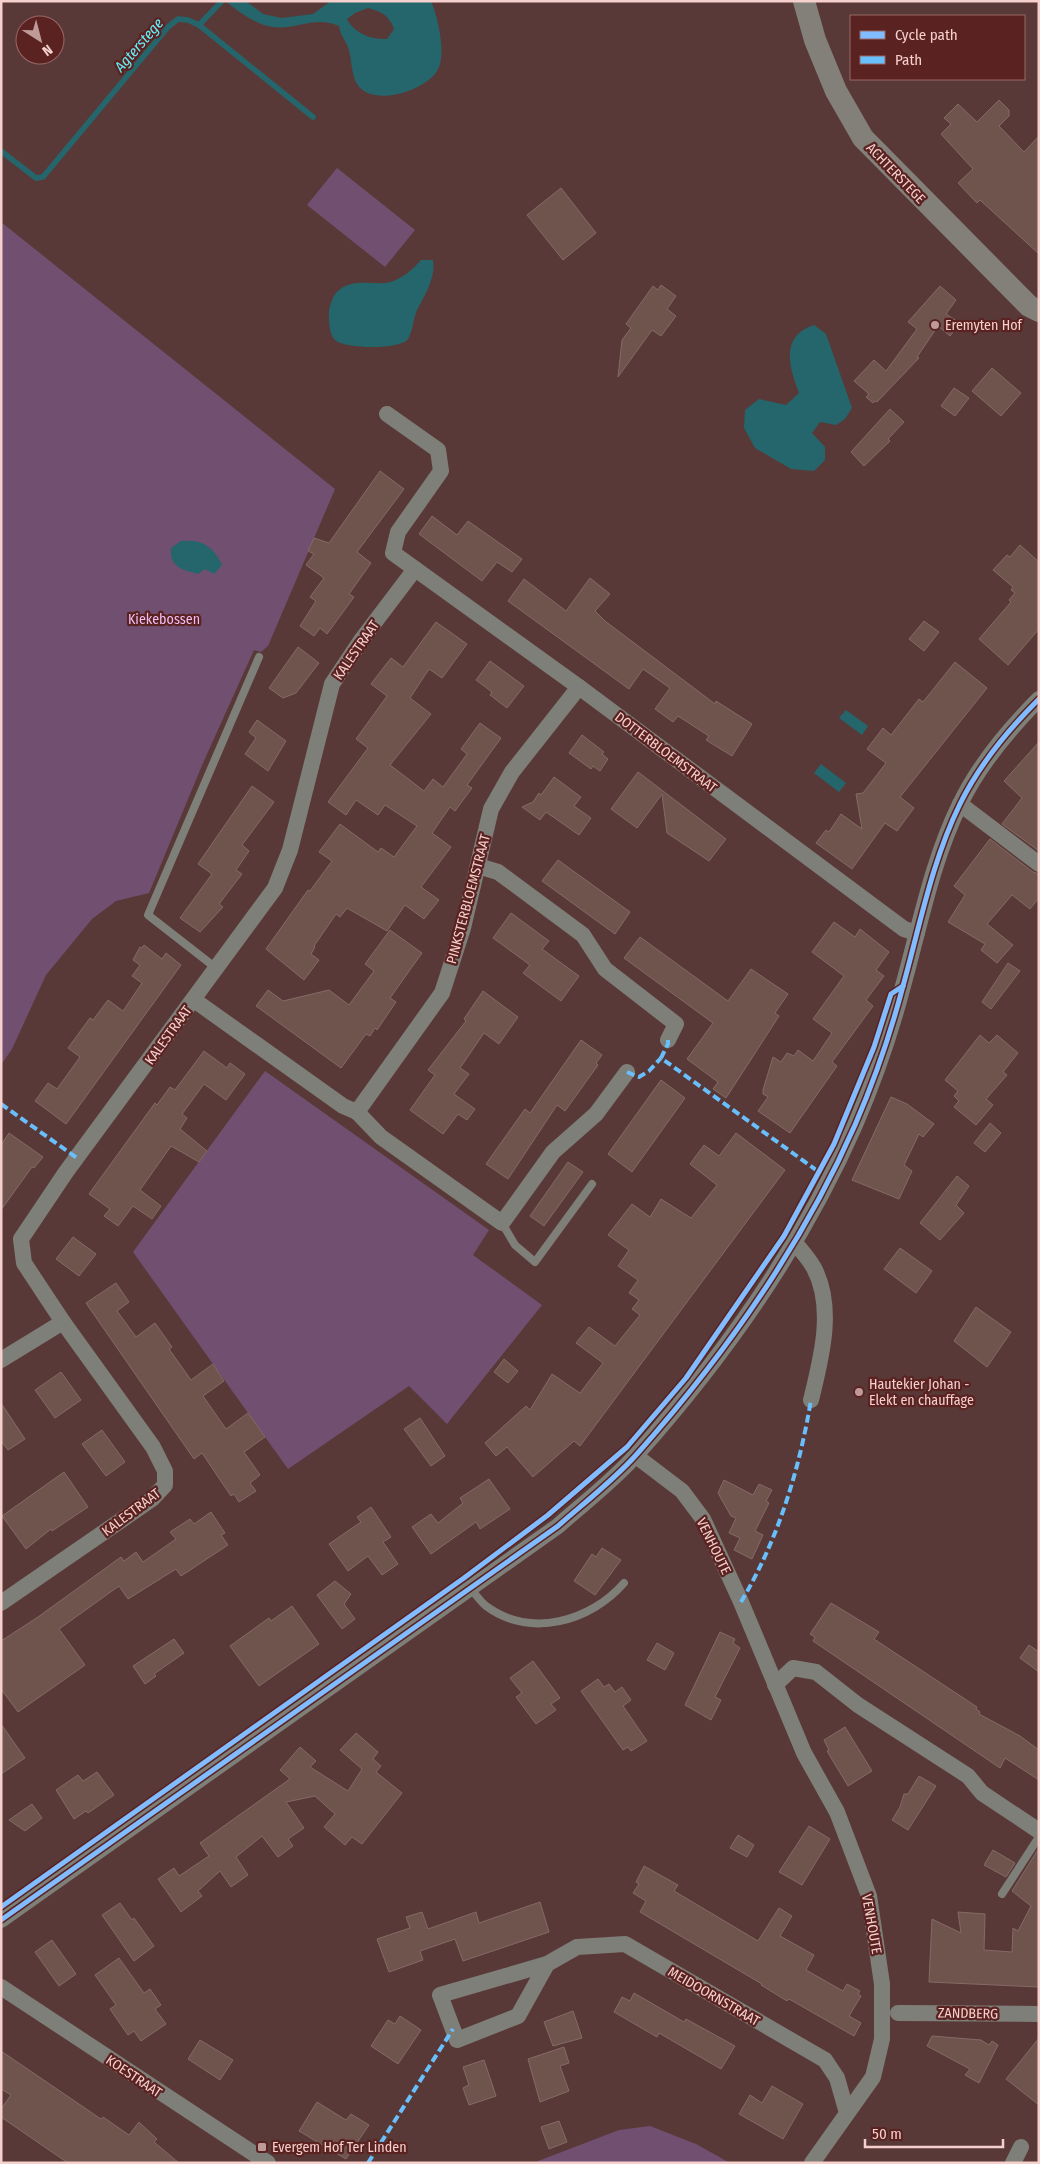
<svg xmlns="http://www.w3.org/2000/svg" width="1040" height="2164" viewBox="0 0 1040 2164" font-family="'Fira Sans Condensed',sans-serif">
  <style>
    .green { fill: #714f70 }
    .water { fill: #24666b; fill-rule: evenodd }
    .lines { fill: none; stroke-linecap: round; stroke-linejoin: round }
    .stream { stroke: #24666b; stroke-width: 5.5 }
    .building { fill: #6f544e; stroke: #846a65 }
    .lane { stroke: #7e7f78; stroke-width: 8 }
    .street { stroke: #7e7f78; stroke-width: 16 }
    .secondary { stroke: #828079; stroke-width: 22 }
    .quiet { stroke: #69befc; stroke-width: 4; stroke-dasharray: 8 4; stroke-linecap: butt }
    .cycleway-casing { stroke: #5a2221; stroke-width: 8 }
    .cycleway { stroke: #80bcff; stroke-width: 5 }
    .poi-dot { fill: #be9b99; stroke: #5a2221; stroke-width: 2 }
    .labels { text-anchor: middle; stroke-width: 4.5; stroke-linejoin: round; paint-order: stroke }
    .street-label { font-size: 14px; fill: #f5d0cd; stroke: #5a2221 }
    .poi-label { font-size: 14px; fill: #f5d0cd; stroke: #5a2221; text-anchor: start }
    .park-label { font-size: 14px; fill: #f1bdf6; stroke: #5a2221 }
    .water-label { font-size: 15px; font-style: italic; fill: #64edf8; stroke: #5a2221 }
  </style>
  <rect width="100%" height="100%" fill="#593938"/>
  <g class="green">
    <path d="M337,168l78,62 -30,37 -78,-62z"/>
    <path d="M1,222l334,267 -67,157 -7,6 -7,-2 -51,113 -54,130 -33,8 -24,18 -46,56 -34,74 -11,16z"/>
    <path d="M265,1071l224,159 -16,25 69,50 -95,119 -38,-38 -121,83 -155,-217z"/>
    <path d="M650,2126l46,18 34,19h-197l86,-33z"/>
  </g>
  <g class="water">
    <path d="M225,1h21l17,13 19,4 31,-4 18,-13h100c7,16 16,55 6,70 -12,20 -65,37 -80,13 -6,-10 -5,-26 -9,-37 -3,-8 -7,-10 -9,-21 -23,-11 -43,4 -66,1 -19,-3 -33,-15 -48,-26zM368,8c14,4 21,7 26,21l-7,10c-16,1 -33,-6 -40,-20l8,-6z"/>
    <path d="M421,260h12c3,17 -8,35 -16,50 -4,9 -4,21 -9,29 -7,11 -64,10 -73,1 -5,-5 -6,-15 -6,-22 -1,-7 2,-19 7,-25 15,-16 33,-8 51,-10 14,-3 25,-13 34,-23z"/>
    <path d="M814,325l12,9 26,74 -7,11 -9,6 -16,-3 -8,11 13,14v13l-11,11 -23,-2 -36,-21 -11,-20 1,-18 14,-11 27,6 13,-12c-10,-26 -19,-57 15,-68z"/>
    <path d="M181,541c20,-2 32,4 41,24l-8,9 -9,-5 -7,5c-14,-4 -29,-6 -27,-26z"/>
    <path d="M846,710l22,16 -6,9 -23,-17z"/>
    <path d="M821,764l25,19 -7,9 -25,-19z"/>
  </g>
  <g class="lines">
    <g class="stream">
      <path d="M199,25l23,-24"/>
      <path d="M1,151l35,27 7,-1 125,-150 10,-8 10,1 11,5 114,92"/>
    </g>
  </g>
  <g class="building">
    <path d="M999,100l10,10v6l-10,10 25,26 15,-16v118l-59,-54 -3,3 -19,-20 15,-14 -32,-35 10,-10 -7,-6 14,-14 19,18z"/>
    <path d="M561,188l35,45 -33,27 -36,-45z"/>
    <path d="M661,285l15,11 -9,13 9,7 -15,20 -9,-6 -34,47 4,-37 9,-12 -5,-4 27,-38 5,4z"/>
    <path d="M940,286l16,14 -10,14 14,9 -10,13 -12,-10 -21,31 2,1 -42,44 -2,-1 -2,2 -7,-6 3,-3 -15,-13 20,-21 12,11 31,-42 -9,-7z"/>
    <path d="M992,368l29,25 -20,23 -29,-25z"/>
    <path d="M954,388l15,10 -14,18 -14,-10z"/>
    <path d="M890,409l14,13 -16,17 2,2 -26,25 -13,-14z"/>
    <path d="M380,471l24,18 -47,63 14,11 -22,31 5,3 -27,37 -7,-6 -6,8 -14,-10 16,-25 -6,-4 14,-19 -18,-13 8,-11 -6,-3 6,-13 15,5z"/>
    <path d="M432,516l25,19 11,-14 54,38 -10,13 -15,-10 -15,19 -63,-47z"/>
    <path d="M1020,545l19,17v67l-31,36 -29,-26 32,-37 -2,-2 6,-7 -4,-3 2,-3 -20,-17 14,-15 3,2z"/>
    <path d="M590,578l20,16 -15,17 10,10 110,83 1,-3 36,23 -20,32 -26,-16 3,-4 -31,-20 -5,6 -18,-13 15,-21 -27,-19 -14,20 -121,-88 16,-22 42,32z"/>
    <path d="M924,621l15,11 -15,19 -15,-12z"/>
    <path d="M436,622l31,22 -25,34 -13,-9 -19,29 21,16 -41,51 34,26 9,-12 10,8 24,-33 -6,-5 19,-26 21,15 -34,47 5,3 -17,23 -5,-4 -18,26 19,14 -30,40 18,13 -15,19 -19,-14 -18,26 -40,-23 -7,9 -4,-3 -22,32 1,1 -4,7 8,6 -15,20 -38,-31 42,-59 2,1 22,-30 -13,-9 21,-28 38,28 3,-4 13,9 23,-31 -32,-21 -7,10 -22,-15 -10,15 -18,-13 40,-54 -12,-9 31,-43 -16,-12 20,-26 12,9z"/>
    <path d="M298,647l21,16 -23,30 -13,5 -14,-10z"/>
    <path d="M490,661l34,25 -17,22 -17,-13 2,-3 -16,-12z"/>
    <path d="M955,662l32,26 -87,109 14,11 -6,8 -11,15 -12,-8 -33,46 -36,-26 10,-13 3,2 12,-18 21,15 -6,-35 7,-1 23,-30 -19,-14 16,-21 8,7 28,-36 4,3z"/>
    <path d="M257,720l29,21 -18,30 -23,-17 11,-16 -7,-6z"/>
    <path d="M582,735l22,17 -2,2 6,5 -8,12 -7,-5 -2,3 -22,-16z"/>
    <path d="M1039,742v109l-37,-27 20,-26 -18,-17z"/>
    <path d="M638,772l88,67 -17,22 -42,-28 -5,-39 -25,34 -26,-19z"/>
    <path d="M554,777l27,20 -7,9 17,12 -12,17 -33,-23 -6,8 -18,-13 11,-5 6,-9 2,2z"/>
    <path d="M252,786l22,16 -32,43 7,6 -13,19 6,4 -23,30 4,3 -23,25 -20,-14 32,-44 -14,-10z"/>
    <path d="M990,839l43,33 6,2v24l-9,11 -18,-14 -25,29 26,21 -16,18 -16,-13 4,-6 -37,-22 17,-27 -11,-9z"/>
    <path d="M558,860l72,52 -15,22 -73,-53z"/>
    <path d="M511,913l38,28 -7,8 37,27 -18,25 -38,-28 7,-8 -37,-27z"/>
    <path d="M834,922l21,15 5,-8 29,23 -13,18 8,6 -18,24 7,6 -41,56 5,4 -47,67 -32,-22 10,-14 -5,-3v-4l10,-33 8,5 6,-9 7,3 4,-6 15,11 19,-28 -19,-14 31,-43 -32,-24z"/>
    <path d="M390,930l32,23 -32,45 6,4 -19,28 -2,-2 -5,8 -4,-2 -25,34 -85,-62 12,-16 15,11 46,-11 20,15 25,-34 -9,-7z"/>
    <path d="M640,937l88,64 23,-32 37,25 -13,19 4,3 -53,82 -13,-9 5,-7 -31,-23 26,-36 -89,-65z"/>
    <path d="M144,945l18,14 4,-6 15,12 -115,159 -31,-23 13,-18 9,6 23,-32 -12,-9 22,-30 3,2 15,-20 15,11 19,-28 -10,-7 8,-11 -7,-5 7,-13 2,1z"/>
    <path d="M1008,963l12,8 -29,38 -9,-7z"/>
    <path d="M483,991l35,26 -19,27 -15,-11 -24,35 9,6 -15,20 21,15 -8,11 -9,-6 -15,20 -33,-24 25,-35 -7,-5 38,-49 -2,-2z"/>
    <path d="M980,1035l9,8 8,-8 21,18 -15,19 4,3 -21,24 7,6 -17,20 -22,-18 5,-6 -5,-5 4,-5 -13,-11z"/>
    <path d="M581,1040l21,15 -6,8 2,2 -33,46 -8,-6 -49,74 -22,-15 39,-55 5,4z"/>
    <path d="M204,1051l23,17 3,-5 15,11 -19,26 -22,-16 -22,30 5,4 -7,11 27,22 -8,11 -28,-16 -31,44 21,16 -9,13 -19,-13 -15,20 -14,-10 6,-7 -21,-15 66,-91 2,2 13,-18 5,3z"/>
    <path d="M661,1080l24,18 -53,74 -24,-18z"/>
    <path d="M891,1097l16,7 27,20 -11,13 -4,-3 -15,31 8,6 -13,28 -47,-19z"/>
    <path d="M990,1123l11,10 -16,19 -11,-9z"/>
    <path d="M9,1133l34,24 -9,11 -2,-1 -31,43v-65z"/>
    <path d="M736,1133l49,37 -205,276 -6,-5 -41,36 -26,-30 -11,9 -11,-13 41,-37 4,4 22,-36 28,19 23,-30 -27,-20 13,-16 26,19 25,-31 -8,-6 7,-9 -10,-7 9,-13 -20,-14 11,-16 -21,-15 24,-31 18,13 11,-18 30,19 26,-33 -27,-21 14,-19 15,11z"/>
    <path d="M568,1162l15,10 -39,54 -14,-10z"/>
    <path d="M957,1176l12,10 -13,19 8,8 -24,27 -20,-17z"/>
    <path d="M73,1237l23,17 -17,22 -23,-17z"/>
    <path d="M900,1248l32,23 -16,22 -32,-24z"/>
    <path d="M116,1283l13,19 -12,9 19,26 19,-14 17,24 -3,2 22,31 22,-16 11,17 -21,15 23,33 22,-16 17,24 -21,15 16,23 -10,8 6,8 -17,11 -5,-8 -3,2 -29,-43 -8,6 -108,-156z"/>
    <path d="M976,1307l35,25 -24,35 -33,-26z"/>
    <path d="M504,1359l14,12 -10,12 -14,-11z"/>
    <path d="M61,1372l20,28 -26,18 -20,-28z"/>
    <path d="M1,1403l24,36 -17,11 -7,-9z"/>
    <path d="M420,1418l25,38 -14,10 -27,-37z"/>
    <path d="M102,1430l23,32 -19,14 -24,-32z"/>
    <path d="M64,1472l24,35 -36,24 -1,-2 -25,20 -24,-33z"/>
    <path d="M489,1479l21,30 -30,20 -4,-7 -45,32 -19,-27 19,-13 7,9 25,-20 -3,-5z"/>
    <path d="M724,1480l29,15 6,-11 13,6 -6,11 3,2 -14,28 8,4 -11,24 -18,-9 6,-12 -11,-5 7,-15 -5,-2 -13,-23z"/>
    <path d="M371,1507l20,30 -8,5 15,22 -16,11 -14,-19 -20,15 -19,-27 32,-22 -4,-5z"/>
    <path d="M211,1512l14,21 -4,2 7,10 -47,31 -5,-7 -48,30 -9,-13 -60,43 26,36 -67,47 -17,-23v-48l37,-24 83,-60 3,4 12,-9 7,10 33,-23 -6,-7 20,-13 4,5z"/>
    <path d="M602,1548l19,12 -26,35 -21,-14 18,-27 4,3z"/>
    <path d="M335,1581l16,13 -7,10 11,15 -13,10 -25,-34z"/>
    <path d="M831,1603l48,29 -5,7 103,68 -1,2 4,3 -1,2 41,22 19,14v30l-34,-22 -5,10 -187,-127 2,-4 -5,-3z"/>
    <path d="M292,1606l27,38 -60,42 -29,-40 39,-28 2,3z"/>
    <path d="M720,1632l15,7 -2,4 7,5 -25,49 6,3 -10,20 -26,-15z"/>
    <path d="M174,1639l10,14 -30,21 2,2 -11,8 -12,-18z"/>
    <path d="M657,1643l17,10 -9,17 -18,-10z"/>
    <path d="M1029,1645l10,7v20l-19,-14z"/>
    <path d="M533,1661l27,37 -9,6 5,6 -20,14 -20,-27 6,-4 -12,-15z"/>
    <path d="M598,1679l6,8 5,-3 6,8 7,-5 9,13 -8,6 24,35 -16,10 -3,-4 -5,3 -42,-59z"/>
    <path d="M1,1724l24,34 -24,16z"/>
    <path d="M845,1727l27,44 -24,15 -21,-35 2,-1 -5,-10z"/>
    <path d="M356,1733l22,19 -5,7 8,7 -5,6 26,21 -40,51 -10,-7 -7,8 -21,-18 11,-13 -20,-18 -29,6 18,26 -16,11 5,7 -15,11 -16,-21 -26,21 12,18 -17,12 -11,-16 -22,20 4,5 -21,16 -23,-33 16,-11 5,8 30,-20 -9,-13 90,-64 -10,-9 20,-23 16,14 -6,6 38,24 14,-22 -22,-19z"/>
    <path d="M97,1772l17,23 -26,18 -2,-2 -12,8 -18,-29 22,-15 5,6z"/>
    <path d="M919,1776l17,10 -28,44 -16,-10 8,-13 4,-13h4z"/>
    <path d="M32,1804l10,14 -17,13 -16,-11z"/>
    <path d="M809,1826l21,13 -28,46 -23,-13z"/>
    <path d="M738,1835l16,10 -7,12 -17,-9z"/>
    <path d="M1039,1848v139l-110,-5 3,-63 29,14 -3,-21 27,2 -1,36 28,2 1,-24 5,3 13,-25 -19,-15z"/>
    <path d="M993,1850l22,13 -9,14 -22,-12z"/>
    <path d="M644,1866l34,19 -4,6 84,50 21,-33 13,8 -12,20 34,19 -8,15 37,21 4,-7 13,7 -2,3 3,2 -12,20 12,7 -7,13 -65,-37 -2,2 -26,-16 1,-1 -122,-72 6,-11 -13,-8 6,-9 -3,-2z"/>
    <path d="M540,1902l9,30 -86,29 -8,-22 -35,12 3,9 -34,12 -12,-33 33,-11 -4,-11 16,-5 6,17 48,-17 3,11z"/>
    <path d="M120,1903l12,17 2,-2 20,28 -20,15 -32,-46z"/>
    <path d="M52,1940l24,34 -17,12 -24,-34z"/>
    <path d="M119,1958l25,35 6,-4 11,16 -6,4 11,15 -25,17 -7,-10 -6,4 -18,-26 6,-4 -21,-30z"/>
    <path d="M634,1993l50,29 2,-3 49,27 -14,23 -62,-36 -2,4 -43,-25 8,-15 8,4z"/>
    <path d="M573,2011l9,27 -29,8 -9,-24z"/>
    <path d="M400,2016l21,14 -23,34 -27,-18 17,-26 7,4z"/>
    <path d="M932,2036l49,4 8,5 3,-4 6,4 -19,38 -14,-8 5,-6 -43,-23z"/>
    <path d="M1039,2038v67l-33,-26z"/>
    <path d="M200,2040l33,20 -13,20 -32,-21z"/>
    <path d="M564,2047l5,16 -9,3 9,25 -29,11 -12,-43z"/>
    <path d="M1,2051l100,68 2,-2 26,18 10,-13 18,17 -3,3 25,21h-111l-67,-46v-8l10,-14 -10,-6z"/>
    <path d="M484,2060l12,36 -27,9 -6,-17 6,-3 -6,-18z"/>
    <path d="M772,2086l31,18 -20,35 -44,-25 11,-19 12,8z"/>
    <path d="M317,2102l29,18 5,-6 18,11 -23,34 -47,-28z"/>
    <path d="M559,2121l8,21 -18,7 -8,-22z"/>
  </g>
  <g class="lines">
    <g class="lane">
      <path d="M216,968l-68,-53 111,-258"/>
      <path d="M502,1223l13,22 20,17 57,-78"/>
      <path d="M471,1589c5,6 10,13 15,17 45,33 105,15 138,-23"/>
      <path d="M1002,1894l37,-57"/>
    </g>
    <g class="street">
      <path d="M387,414l51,36 3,21 -43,61 -5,21 186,134 325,242 13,4"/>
      <path d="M960,804l79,60"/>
      <path d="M478,866l20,6 85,63 22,34 71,55 -8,16"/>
      <path d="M194,1000l149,106 14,6 85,-119 21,-65 28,-119 21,-37 67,-85"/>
      <path d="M357,1112l24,25 121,86 51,-71 43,-38 31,-42"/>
      <path d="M795,1243c7,8 14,16 19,25 21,40 7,91 -3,132"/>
      <path d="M1,1360l62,-38"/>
      <path d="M636,1456l46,35 21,28 38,83 63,151 33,59 32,84 13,88v55l-9,38 -61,86"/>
      <path d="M1,1603l151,-104 13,-14v-14l-12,-24 -90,-125 -39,-59 -3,-24 45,-67 209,-284 15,-38 42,-166 30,-45 53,-70"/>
      <path d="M775,1685l18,-17 23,4 42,33 110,71 14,17 57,38"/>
      <path d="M1,1920l557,-394c26,-23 56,-46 79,-72 88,-99 165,-208 218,-329 19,-44 36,-93 48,-139 17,-61 29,-125 57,-182 19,-39 48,-74 79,-105"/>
      <path d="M547,1964l-29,52 -61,24 -17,-45 107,-31 30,-17 48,-3 200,116 12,18 10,35"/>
      <path d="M1,1987l267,176"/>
      <path d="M898,2013l141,1"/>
      <path d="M1013,2163l8,-16"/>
    </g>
    <path class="secondary" d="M804,1l11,39 21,51 27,47 166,168 10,5"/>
    <g class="quiet">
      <path d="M668,1040v4l-7,14 158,114"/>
      <path d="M627,1072l12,5 10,-6 12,-13"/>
      <path d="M1,1104l76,54"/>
      <path d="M741,1602c37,-62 58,-131 70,-202"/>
      <path d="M368,2163l85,-134"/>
    </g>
    <g class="cycleway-casing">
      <g id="cycleway">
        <path d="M1,1907l463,-329 84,-63 79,-68 59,-69 98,-142 50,-92 40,-97 17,-53 12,-8"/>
        <path d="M1,1920l557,-394c26,-23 56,-46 79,-72 88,-99 165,-208 218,-329 19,-44 36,-93 48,-139 17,-61 29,-125 57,-182 19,-39 48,-74 79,-105"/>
      </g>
    </g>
    <use href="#cycleway" class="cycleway"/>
  </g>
  <g class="poi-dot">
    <circle cx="935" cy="325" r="5"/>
    <circle cx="859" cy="1392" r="5"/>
    <rect x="257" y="2142" width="10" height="10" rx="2.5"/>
  </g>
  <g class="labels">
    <g class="street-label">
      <text transform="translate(896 173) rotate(46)" y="5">ACHTERSTEGE</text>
      <text transform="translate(356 650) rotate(-55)" y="5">KALESTRAAT</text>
      <text transform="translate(666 752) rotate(37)" y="5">DOTTERBLOEMSTRAAT</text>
      <text transform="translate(468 899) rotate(-75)" y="5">PINKSTERBLOEMSTRAAT</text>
      <text transform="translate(168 1035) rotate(-54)" y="5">KALESTRAAT</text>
      <text transform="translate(131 1512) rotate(-37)" y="5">KALESTRAAT</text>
      <text transform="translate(714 1546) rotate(64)" y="5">VENHOUTE</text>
      <text transform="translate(872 1924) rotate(80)" y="5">VENHOUTE</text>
      <text transform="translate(714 1996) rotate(30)" y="5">MEIDOORNSTRAAT</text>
      <text transform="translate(968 2013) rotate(1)" y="5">ZANDBERG</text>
      <text transform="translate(134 2076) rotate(34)" y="5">KOESTRAAT</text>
    </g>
    <g class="poi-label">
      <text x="945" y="330">Eremyten Hof</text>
      <text x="869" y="1389">Hautekier Johan -<tspan x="869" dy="16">Elekt en chauffage</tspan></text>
      <text x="272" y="2152">Evergem Hof Ter Linden</text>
    </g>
    <g class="park-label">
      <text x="164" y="624">Kiekebossen</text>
    </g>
    <g class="water-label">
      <text transform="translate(139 45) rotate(-49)" y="5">Agterstege</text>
    </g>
  </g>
  <rect width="1040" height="2164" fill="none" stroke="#f5d0cd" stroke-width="5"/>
  <rect x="850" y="15" width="175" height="65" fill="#5a2221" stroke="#986866"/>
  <rect x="860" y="31" width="25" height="8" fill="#80bcff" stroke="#986866"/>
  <text x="895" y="40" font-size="15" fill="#f5d0cd">Cycle path</text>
  <rect x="860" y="56" width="25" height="8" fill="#69befc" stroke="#986866"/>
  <text x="895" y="65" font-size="15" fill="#f5d0cd">Path</text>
  <g transform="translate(40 40) rotate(144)"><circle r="24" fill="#5a2221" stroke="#986866"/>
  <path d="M0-4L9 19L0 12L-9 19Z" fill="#be9b99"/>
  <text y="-8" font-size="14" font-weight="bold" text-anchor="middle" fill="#f5d0cd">N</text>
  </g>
  <path d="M865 2139v8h138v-8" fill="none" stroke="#f5d0cd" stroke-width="2.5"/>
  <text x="872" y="2139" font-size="15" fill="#f5d0cd" stroke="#5a2221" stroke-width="4" paint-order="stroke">50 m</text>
</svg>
